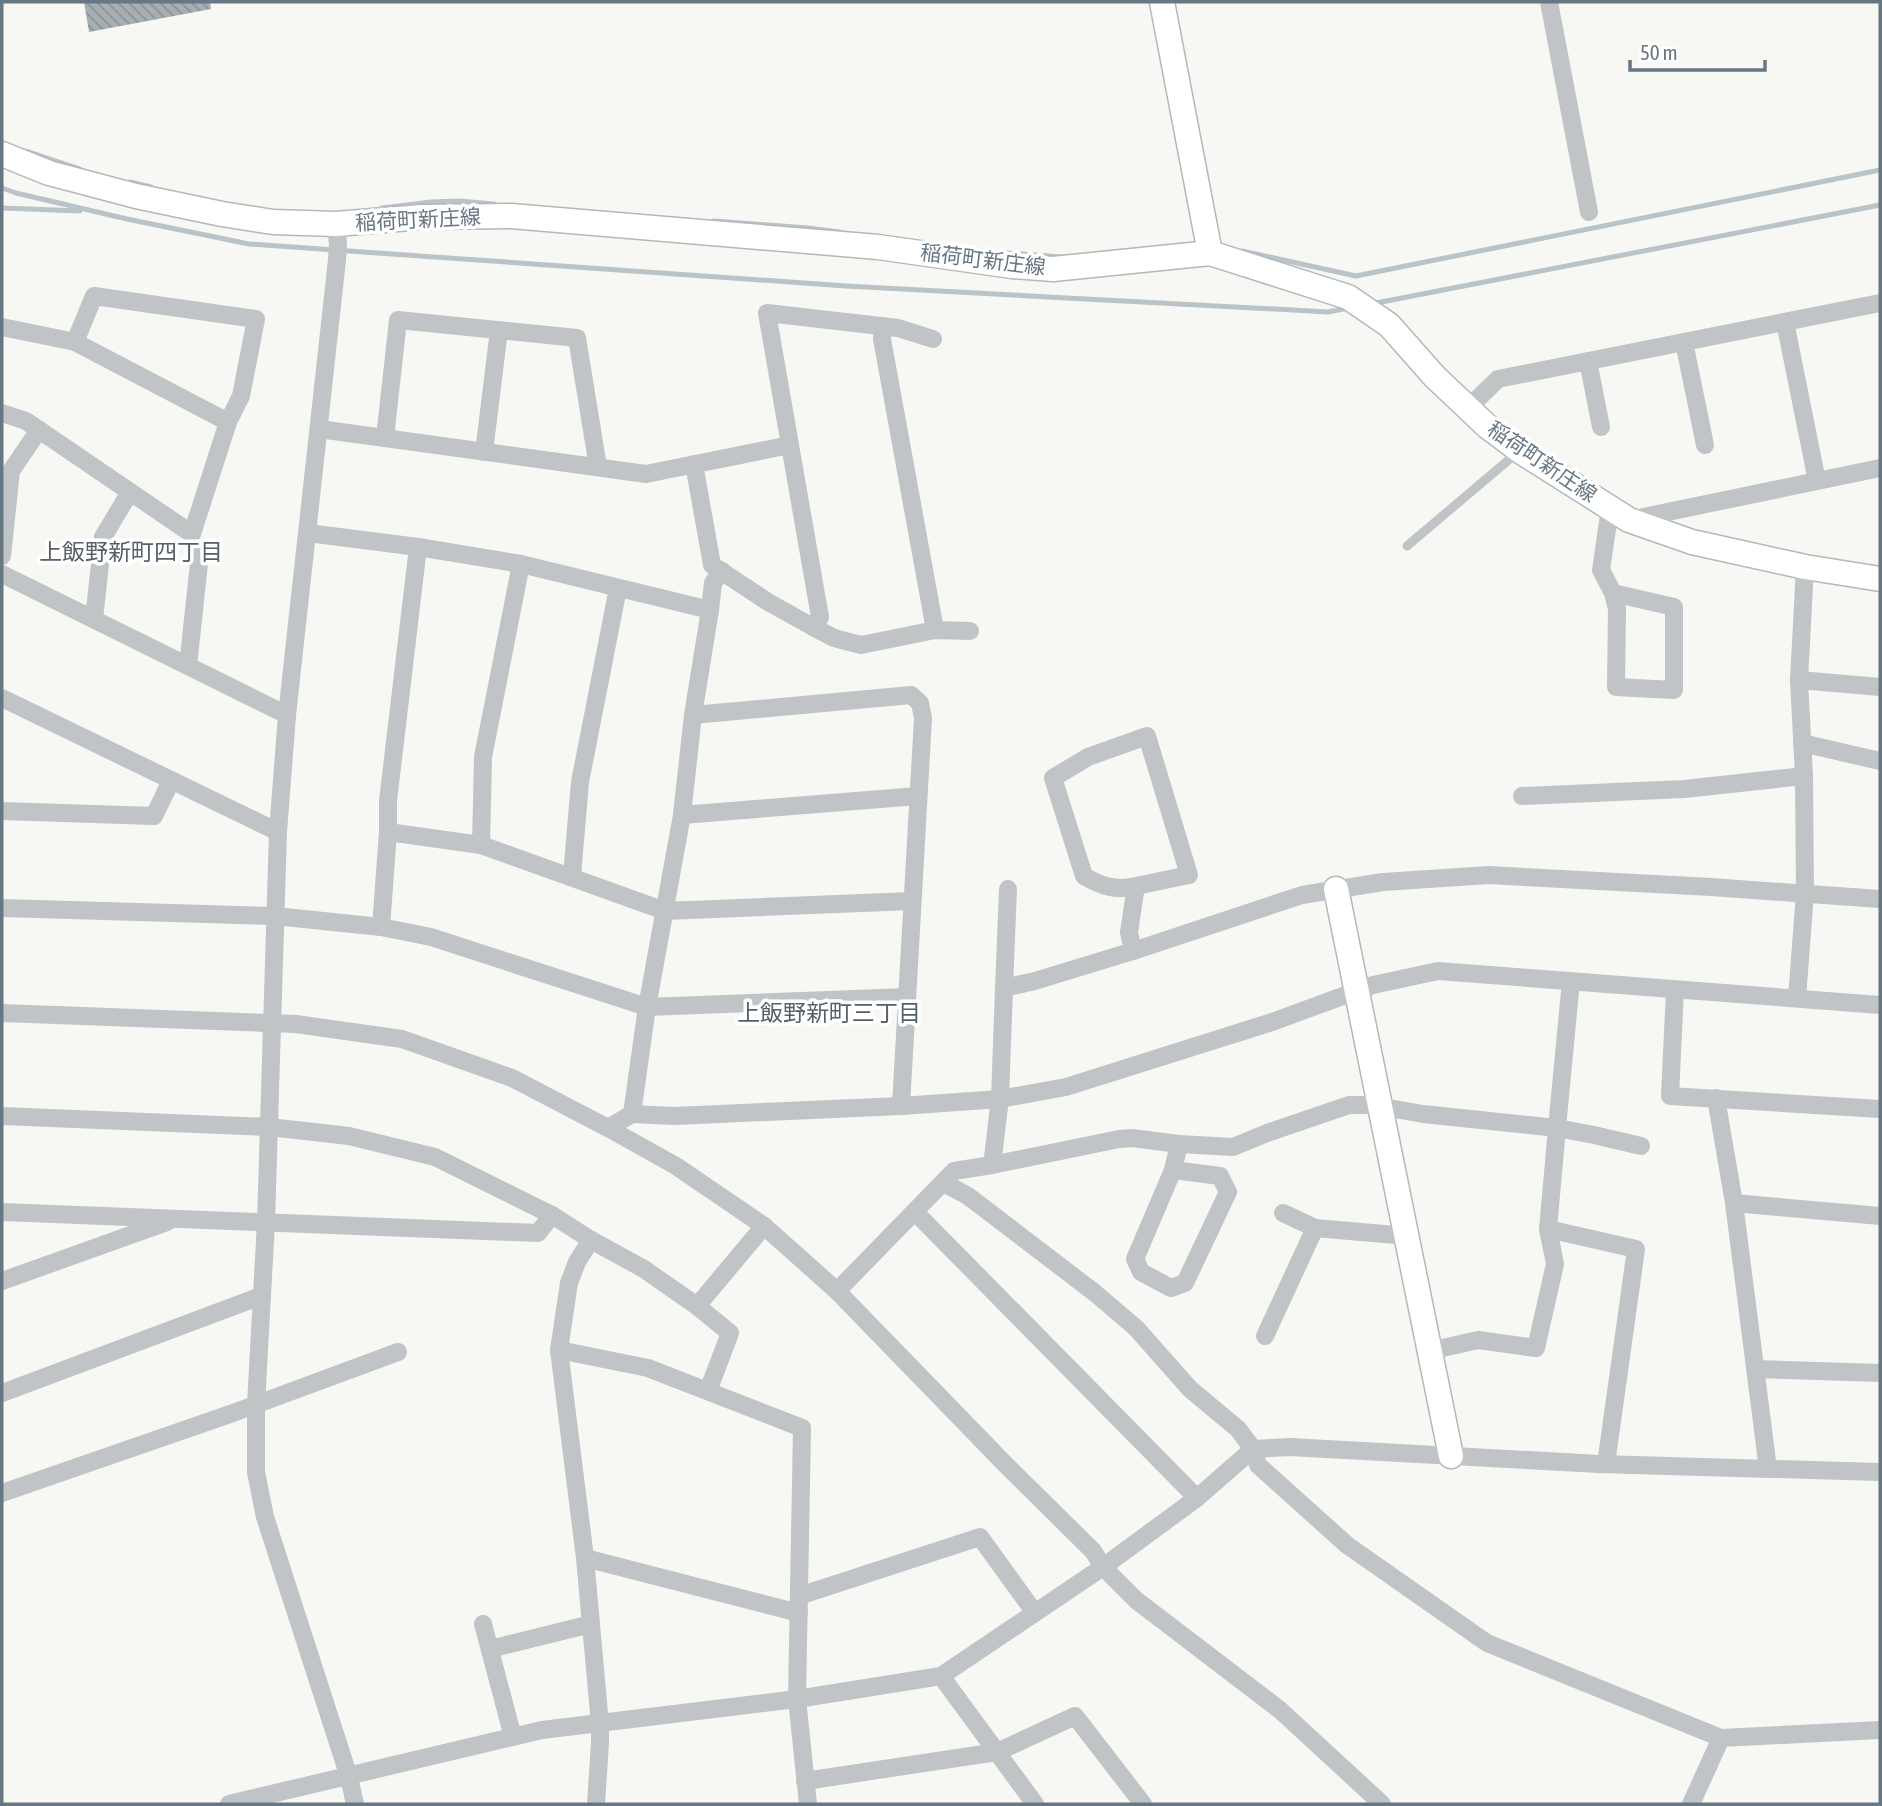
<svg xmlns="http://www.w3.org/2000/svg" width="1882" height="1806" viewBox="0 0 1882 1806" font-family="'Asap Condensed','Noto Sans JP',sans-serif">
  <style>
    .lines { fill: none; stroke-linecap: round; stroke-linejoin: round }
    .stream { stroke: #b9c3c8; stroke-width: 5 }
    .building { fill: url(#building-back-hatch) }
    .secondary-casing { stroke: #b2b8bc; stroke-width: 27 }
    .lane { stroke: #c0c4c7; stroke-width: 9 }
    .street { stroke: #c0c4c7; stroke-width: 18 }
    .secondary { stroke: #fff; stroke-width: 24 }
    .labels { text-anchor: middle; stroke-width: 7; stroke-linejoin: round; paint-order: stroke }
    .street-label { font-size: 21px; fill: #677783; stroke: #fff }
    .neighbourhood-label { font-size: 23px; fill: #556068; stroke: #fff }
  </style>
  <defs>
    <pattern id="building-back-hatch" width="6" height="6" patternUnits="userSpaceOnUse" patternTransform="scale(1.75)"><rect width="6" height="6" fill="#a7afb4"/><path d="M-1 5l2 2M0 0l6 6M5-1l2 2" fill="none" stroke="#8c9398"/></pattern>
  </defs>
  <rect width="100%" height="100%" fill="#f7f7f4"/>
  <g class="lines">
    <g class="stream">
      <path d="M26,151l54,18"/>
      <path d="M130,182l21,5"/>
      <path d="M2,188l14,5 111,26 122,25 597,42 482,26 20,-4"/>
      <path d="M2,208l78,3"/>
      <path d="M382,208l49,-6 28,-1 35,3"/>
      <path d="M714,221l94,7 32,4"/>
      <path d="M1242,251l114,25 524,-106"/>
      <path d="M995,252l67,5"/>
      <path d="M1371,304l509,-99"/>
    </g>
  </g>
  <path class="building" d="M84,2h126l1,7 -122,23z"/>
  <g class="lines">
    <g class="secondary-casing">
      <g id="secondary">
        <path d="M1162,2l48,251"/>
        <path d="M2,154l47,19 87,23 86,18 51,8 63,2 86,-7 89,-1 367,31 134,19 41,3 157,-16 138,44 41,28 46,52 53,50 32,24 109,69 63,22 113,25 75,12"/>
        <path d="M1336,889l115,567"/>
      </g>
    </g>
    <path class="lane" d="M1407,546l111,-94"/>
    <g class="street">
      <path d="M1549,2l40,210"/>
      <path d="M336,224l2,20 -1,16 -50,455 -9,117 -12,390 -10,182v68l9,45 84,260 6,27"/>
      <path d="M1785,322l32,159"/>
      <path d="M883,326l-1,13 53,291"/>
      <path d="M2,327l73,15 153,80"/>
      <path d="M1684,342l21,103"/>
      <path d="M1588,361l13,66"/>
      <path d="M1468,408l30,-29 382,-76"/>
      <path d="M2,413l24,8 166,113 36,-112 13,-26 15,-77 -162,-23 -19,46"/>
      <path d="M319,429l327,45 144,-29"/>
      <path d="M385,438l13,-118 179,18 21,129"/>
      <path d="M484,452l15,-122"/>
      <path d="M694,464l18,101 56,37 45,25 21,11 27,7 74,-15 35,1"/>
      <path d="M1610,508l-9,62 12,23 61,14v83l-58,-3 1,-78 -4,-16"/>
      <path d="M1629,520l251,-52"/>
      <path d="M308,533l110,14 103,17 189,46 -17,105 -11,100 -35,192 -15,107"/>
      <path d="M2,556l9,-85 28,-41"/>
      <path d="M2,574l285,141"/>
      <path d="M710,610l3,-27 9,-12"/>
      <path d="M94,619l9,-82 27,-45"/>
      <path d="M813,627l7,-10 -53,-304 131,15 35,11"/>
      <path d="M188,666l12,-112"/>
      <path d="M1799,680l81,7"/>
      <path d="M2,698l276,134"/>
      <path d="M693,715l218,-20 9,8 3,15 -22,388"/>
      <path d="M1802,743l78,18"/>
      <path d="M1522,796l162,-7 120,-13"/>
      <path d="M2,811l152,5 17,-35"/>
      <path d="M682,815l236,-19"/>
      <path d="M388,832l93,13 184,66 247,-10"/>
      <path d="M481,845l2,-88 38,-193"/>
      <path d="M572,876l8,-94 38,-194"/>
      <path d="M2,908l273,8 106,11 50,10 216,70 260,-10"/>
      <path d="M381,927l7,-95v-31l30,-254"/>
      <path d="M1133,951l-4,-19 7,-46 53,-11 -42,-139 -59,21 -35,21 31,98c17,10 31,15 52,10"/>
      <path d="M1004,988l4,-99"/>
      <path d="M1675,990l-5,106 210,13"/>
      <path d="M1797,998l8,-105 -1,-117 -5,-96 6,-113"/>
      <path d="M2,1013l294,11 106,15 110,39 96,50 68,38 88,60 73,65 168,173 88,87 10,16 33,33 144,110 102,94"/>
      <path d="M1716,1098l18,105 34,266"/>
      <path d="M2,1116l267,11 80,9 86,21 117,58 39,25 53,29 53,37 67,-80"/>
      <path d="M608,1128l24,-14 42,2 227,-10 99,-7 66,-12 206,-65 101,-37 65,-14 442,34"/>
      <path d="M992,1165l8,-66 4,-111 31,-7 98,-30 169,-56 81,-13 106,-7 222,12 169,12"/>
      <path d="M1173,1170l47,6 8,16 -43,91 -14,5 -30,-16 -6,-13 38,-89 6,-26"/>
      <path d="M944,1183l24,13 127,97 41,35 54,61 48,40 15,20 5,16 89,80 140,98 234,95 159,-8"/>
      <path d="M1734,1203l146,13"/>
      <path d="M2,1212l536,21 14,-18"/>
      <path d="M915,1212l282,286"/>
      <path d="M1283,1213l32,15 92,8"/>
      <path d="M1548,1229l88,20 -30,215"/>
      <path d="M2,1281l165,-59"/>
      <path d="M837,1291l117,-120 38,-6 127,-26 13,-1 47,6 54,3 34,-14 82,-28h23l51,9 134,14 14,-147"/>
      <path d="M697,1306l33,27 -22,58"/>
      <path d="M1265,1336l50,-108"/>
      <path d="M559,1350l10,-67 8,-21 14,-22"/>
      <path d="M1429,1351l49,-11 58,8 19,-84 -7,-35 9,-101 37,7 47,11"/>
      <path d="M1755,1369l125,4"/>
      <path d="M2,1393l259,-97"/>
      <path d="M2,1493l231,-80 165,-61"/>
      <path d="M585,1558l214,55"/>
      <path d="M799,1596l181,-59 55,76"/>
      <path d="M483,1624l30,113"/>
      <path d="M490,1649l101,-25"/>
      <path d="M941,1676l94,128"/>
      <path d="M805,1781l192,-29 78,-36 68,88"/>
      <path d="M229,1804l313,-74 255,-31 144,-23 162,-109 94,-69 56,-49 37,-2 309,17 281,8"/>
      <path d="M596,1804l4,-61v-19l-15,-166 -26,-208 89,18 154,60 -5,271 11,105"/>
      <path d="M1691,1804l30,-66"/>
    </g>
    <use href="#secondary" class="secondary"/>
  </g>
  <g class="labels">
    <g class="street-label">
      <text transform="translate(418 220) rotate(-3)" y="7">稲荷町新庄線</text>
      <text transform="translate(983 260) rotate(7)" y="7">稲荷町新庄線</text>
      <text transform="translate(1542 462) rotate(34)" y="7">稲荷町新庄線</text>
    </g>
    <g class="neighbourhood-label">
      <text x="131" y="560">上飯野新町四丁目</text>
      <text x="829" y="1021">上飯野新町三丁目</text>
    </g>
  </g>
  <rect width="1882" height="1806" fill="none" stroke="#677783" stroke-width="7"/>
  <path d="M1630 60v10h135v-10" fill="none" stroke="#677783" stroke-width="3.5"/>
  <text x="1640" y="60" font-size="21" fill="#677783" stroke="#ffffff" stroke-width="5" paint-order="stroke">50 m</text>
</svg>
